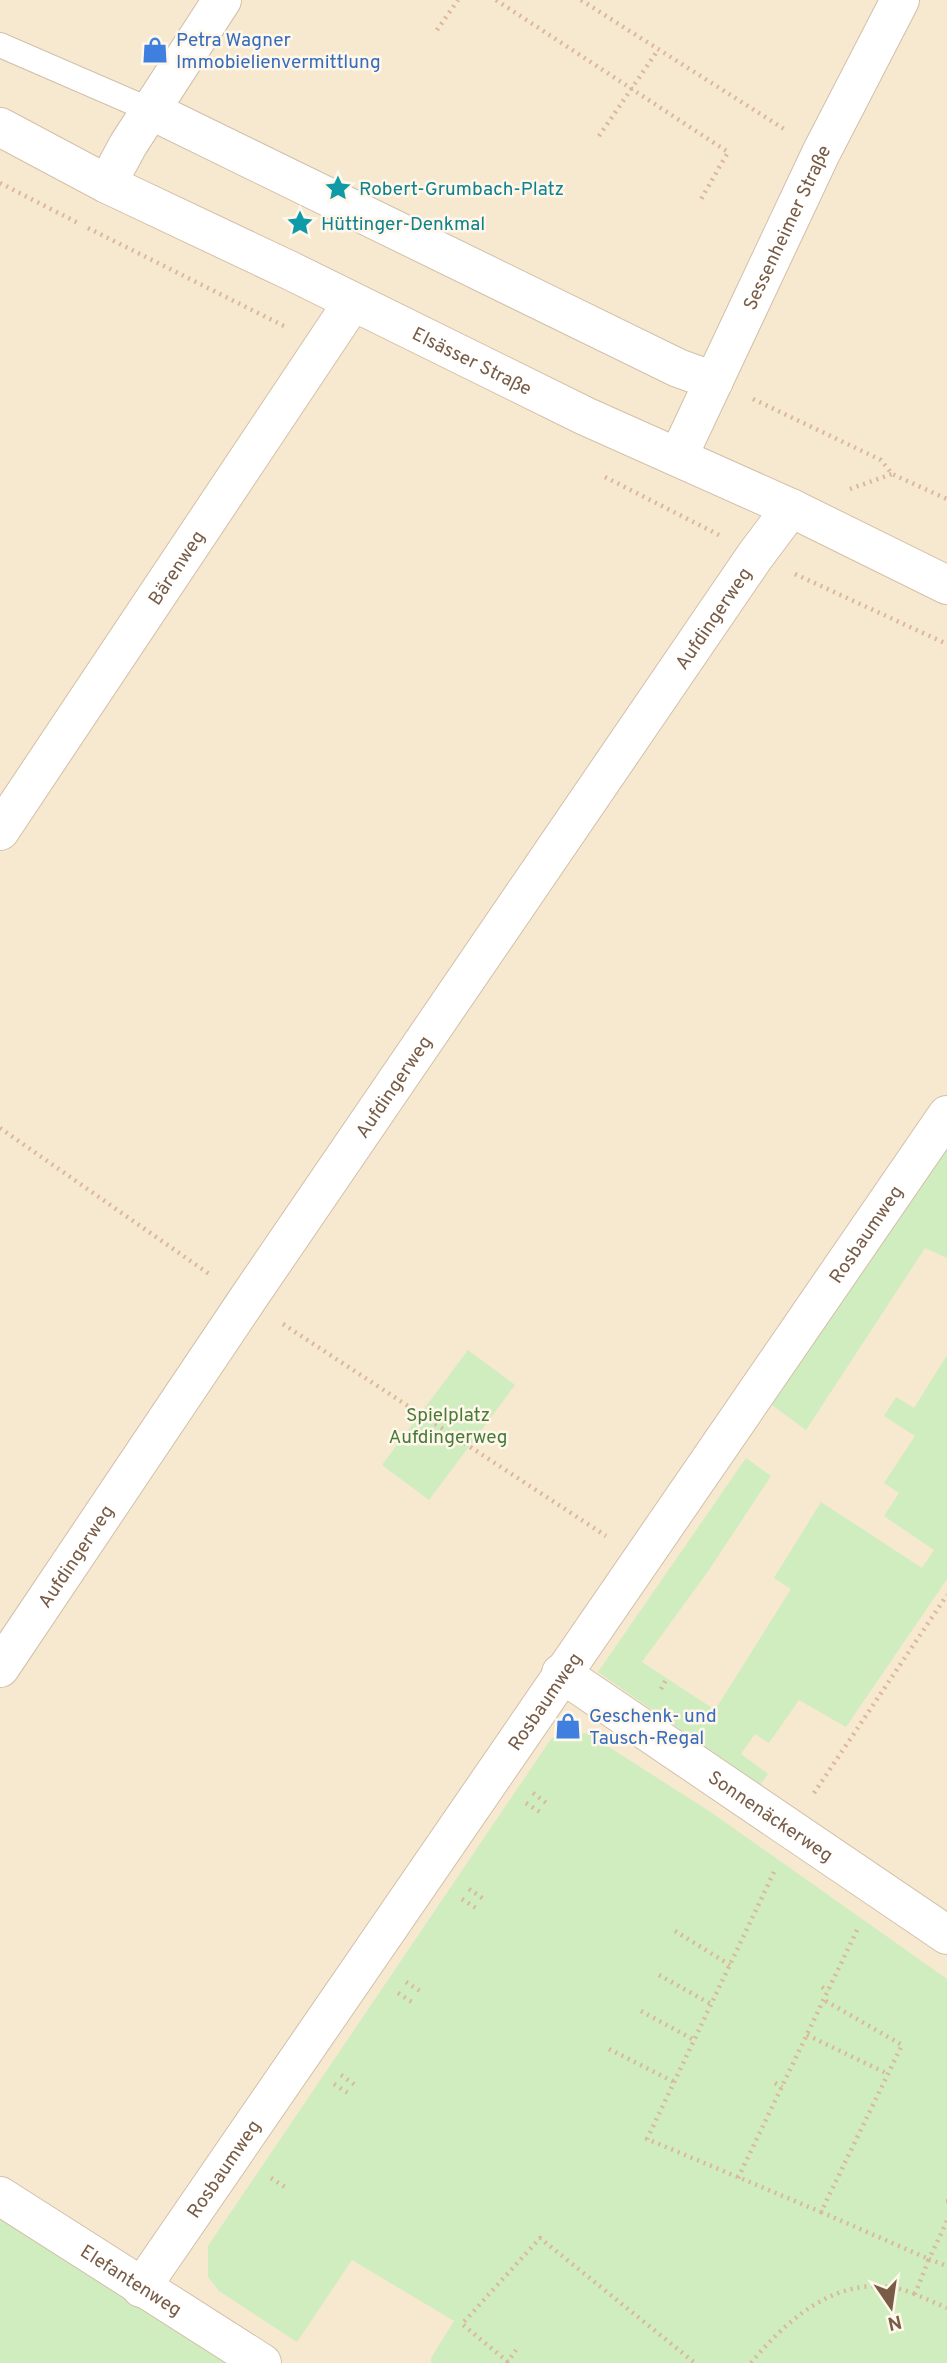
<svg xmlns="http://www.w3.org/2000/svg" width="947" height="2363" viewBox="0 0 947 2363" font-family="Overpass,sans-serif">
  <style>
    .residential { fill: #f7e8d0 }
    .green { fill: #cfedbf }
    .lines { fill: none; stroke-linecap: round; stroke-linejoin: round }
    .lane-casing { stroke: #d2c0aa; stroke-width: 26 }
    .street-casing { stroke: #d2c0aa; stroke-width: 40 }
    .secondary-casing { stroke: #d6bfa7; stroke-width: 40 }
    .path { stroke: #dbb89a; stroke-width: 4.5; stroke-dasharray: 2 5; stroke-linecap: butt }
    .lane { stroke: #fff; stroke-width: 24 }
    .street { stroke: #fff; stroke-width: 38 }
    .secondary { stroke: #fff; stroke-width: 38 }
    .labels { text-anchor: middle; stroke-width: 5; stroke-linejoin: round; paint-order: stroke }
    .shop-label { font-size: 19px; fill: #366cbe; stroke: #fff8ea; text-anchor: start }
    .culture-label { font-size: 19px; fill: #0d838f; stroke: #fff8ea; text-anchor: start }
    .street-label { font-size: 19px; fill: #785c46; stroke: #fff8ea }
    .park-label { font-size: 19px; fill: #487a3b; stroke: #fff8ea }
  </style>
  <rect width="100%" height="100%" fill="#fef5e2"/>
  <path class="residential" d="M0,0h947v2363h-712l-235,-146z"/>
  <g class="green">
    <path d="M947,1147v111l-22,-10 -119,182 -34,-25z"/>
    <path d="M468,1350l47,35 -86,115 -47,-35z"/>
    <path d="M947,1355v224l-101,148 -47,-27 -30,43 -14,-9 -14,20 27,20 -8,11 -162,-113 148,-214 25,18 -62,94 -67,92 73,48 76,-121 -17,-11 47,-76 101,66 12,-18 -50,-34 15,-23 -15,-10 31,-47 -31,-20 12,-19 18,11z"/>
    <path d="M587,1733l125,80 235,166v384h-516v-5l23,-37 -102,-61 -55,82 -78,-51 -11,-14v-31l343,-507 6,-4z"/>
    <path d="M0,2217l235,146h-235z"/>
  </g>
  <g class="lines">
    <g class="lane-casing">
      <path id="lane" d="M0,45l150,65"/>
    </g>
    <g class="street-casing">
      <g id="street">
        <path d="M150,110l528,258 36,13"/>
        <path d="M107,184l21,-39 94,-145"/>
        <path id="s1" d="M678,457l143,-304 79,-153"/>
        <path id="s2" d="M0,831l352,-528"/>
        <path id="s3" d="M0,1668l247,-368 508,-744 36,-48"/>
        <path id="s4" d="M561,1673l386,262"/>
        <path id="s5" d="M0,2196l262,167"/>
        <path id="s6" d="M141,2288l806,-1173"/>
      </g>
    </g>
    <g class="secondary-casing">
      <g id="secondary">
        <path id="s7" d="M0,127l107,57 184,87 294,145 206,92 156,77"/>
      </g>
    </g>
    <g class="path">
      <path d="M496,0l232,152 -28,49"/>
      <path d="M581,0l203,129"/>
      <path d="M437,30l21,-30"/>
      <path d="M599,136l59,-86"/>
      <path d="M0,183l80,41"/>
      <path d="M88,228l196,98"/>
      <path d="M753,399l128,61 11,14 55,25"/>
      <path d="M605,477l114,58"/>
      <path d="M850,489l42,-15"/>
      <path d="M795,574l152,70"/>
      <path d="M0,1128l212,148"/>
      <path d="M283,1324l323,212"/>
      <path d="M661,1689l6,-11"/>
      <path d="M533,1793l16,12"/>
      <path d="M814,1793l133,-198"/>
      <path d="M526,1803l17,11"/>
      <path d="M774,1872l-127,267 174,73 81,-167 -78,-45"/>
      <path d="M469,1889l16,11"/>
      <path d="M462,1899l17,11"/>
      <path d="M675,1931l55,34"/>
      <path d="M659,1975l52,29"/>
      <path d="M406,1982l17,11"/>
      <path d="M822,1987l6,4"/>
      <path d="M398,1993l17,11"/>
      <path d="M641,2011l53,29"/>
      <path d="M807,2035l81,39"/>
      <path d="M609,2049l65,33"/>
      <path d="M341,2075l17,12"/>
      <path d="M775,2083l7,4"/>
      <path d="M334,2084l17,11"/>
      <path d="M271,2178l17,11"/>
      <path d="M738,2178l121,-252"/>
      <path d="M946,2201h1"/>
      <path d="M821,2212l108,47 -14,35 32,14"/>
      <path d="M947,2221l-18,38 18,7"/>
      <path d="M508,2362l-46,-38 78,-86 155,125"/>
      <path d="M507,2363l9,-13"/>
      <path d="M751,2363c40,-49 97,-96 164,-69"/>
    </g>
    <use href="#lane" class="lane"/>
    <use href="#street" class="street"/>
    <use href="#secondary" class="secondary"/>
  </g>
  <defs>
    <g id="shop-bare" transform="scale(2.1)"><path d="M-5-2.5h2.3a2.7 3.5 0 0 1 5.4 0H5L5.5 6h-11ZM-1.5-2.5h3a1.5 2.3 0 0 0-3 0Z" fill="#3f7fe0" stroke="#fff8ea" stroke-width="2.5" paint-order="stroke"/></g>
    <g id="sight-bare" transform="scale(2.1)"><path d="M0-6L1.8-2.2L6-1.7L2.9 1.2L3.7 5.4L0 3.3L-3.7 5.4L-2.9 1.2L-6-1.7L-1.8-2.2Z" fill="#0f9aa8" stroke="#fff8ea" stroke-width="2.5" paint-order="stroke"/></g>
  </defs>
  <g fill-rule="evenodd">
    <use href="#shop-bare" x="155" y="50"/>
    <use href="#sight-bare" x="338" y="188"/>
    <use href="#sight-bare" x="300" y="223"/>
    <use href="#shop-bare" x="568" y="1726"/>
  </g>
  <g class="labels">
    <g class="shop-label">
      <text x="176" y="46">Petra Wagner<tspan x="176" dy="22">Immobielienvermittlung</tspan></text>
      <text x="589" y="1722">Geschenk- und<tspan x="589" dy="22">Tausch-Regal</tspan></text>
    </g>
    <g class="culture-label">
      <text x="359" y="195">Robert-Grumbach-Platz</text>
      <text x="321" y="230">Hüttinger-Denkmal</text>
    </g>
    <g class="street-label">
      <text dy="7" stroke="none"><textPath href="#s1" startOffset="254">Sessenheimer Straße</textPath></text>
      <text dy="7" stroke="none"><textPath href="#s7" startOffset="527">Elsässer Straße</textPath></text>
      <text dy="7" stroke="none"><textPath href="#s2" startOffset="317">Bärenweg</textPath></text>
      <text dy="7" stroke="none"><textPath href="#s3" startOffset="1269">Aufdingerweg</textPath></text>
      <text dy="7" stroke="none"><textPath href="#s3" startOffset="702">Aufdingerweg</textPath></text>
      <text dy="7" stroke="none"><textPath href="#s6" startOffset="1279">Rosbaumweg</textPath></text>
      <text dy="7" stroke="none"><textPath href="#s3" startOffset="135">Aufdingerweg</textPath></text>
      <text dy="7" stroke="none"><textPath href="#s6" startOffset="712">Rosbaumweg</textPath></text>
      <text dy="7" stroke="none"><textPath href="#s4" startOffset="254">Sonnenäckerweg</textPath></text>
      <text dy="7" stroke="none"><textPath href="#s6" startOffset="145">Rosbaumweg</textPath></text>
      <text dy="7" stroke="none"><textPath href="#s5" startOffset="156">Elefantenweg</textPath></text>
    </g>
    <g class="park-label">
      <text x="448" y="1421">Spielplatz<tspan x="448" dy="22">Aufdingerweg</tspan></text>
    </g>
  </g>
  <g transform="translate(891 2307) rotate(167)" stroke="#fff8ea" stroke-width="5" paint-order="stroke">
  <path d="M0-5L12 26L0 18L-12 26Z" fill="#785c46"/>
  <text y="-10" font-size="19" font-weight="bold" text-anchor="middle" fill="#785c46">N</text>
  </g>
</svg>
